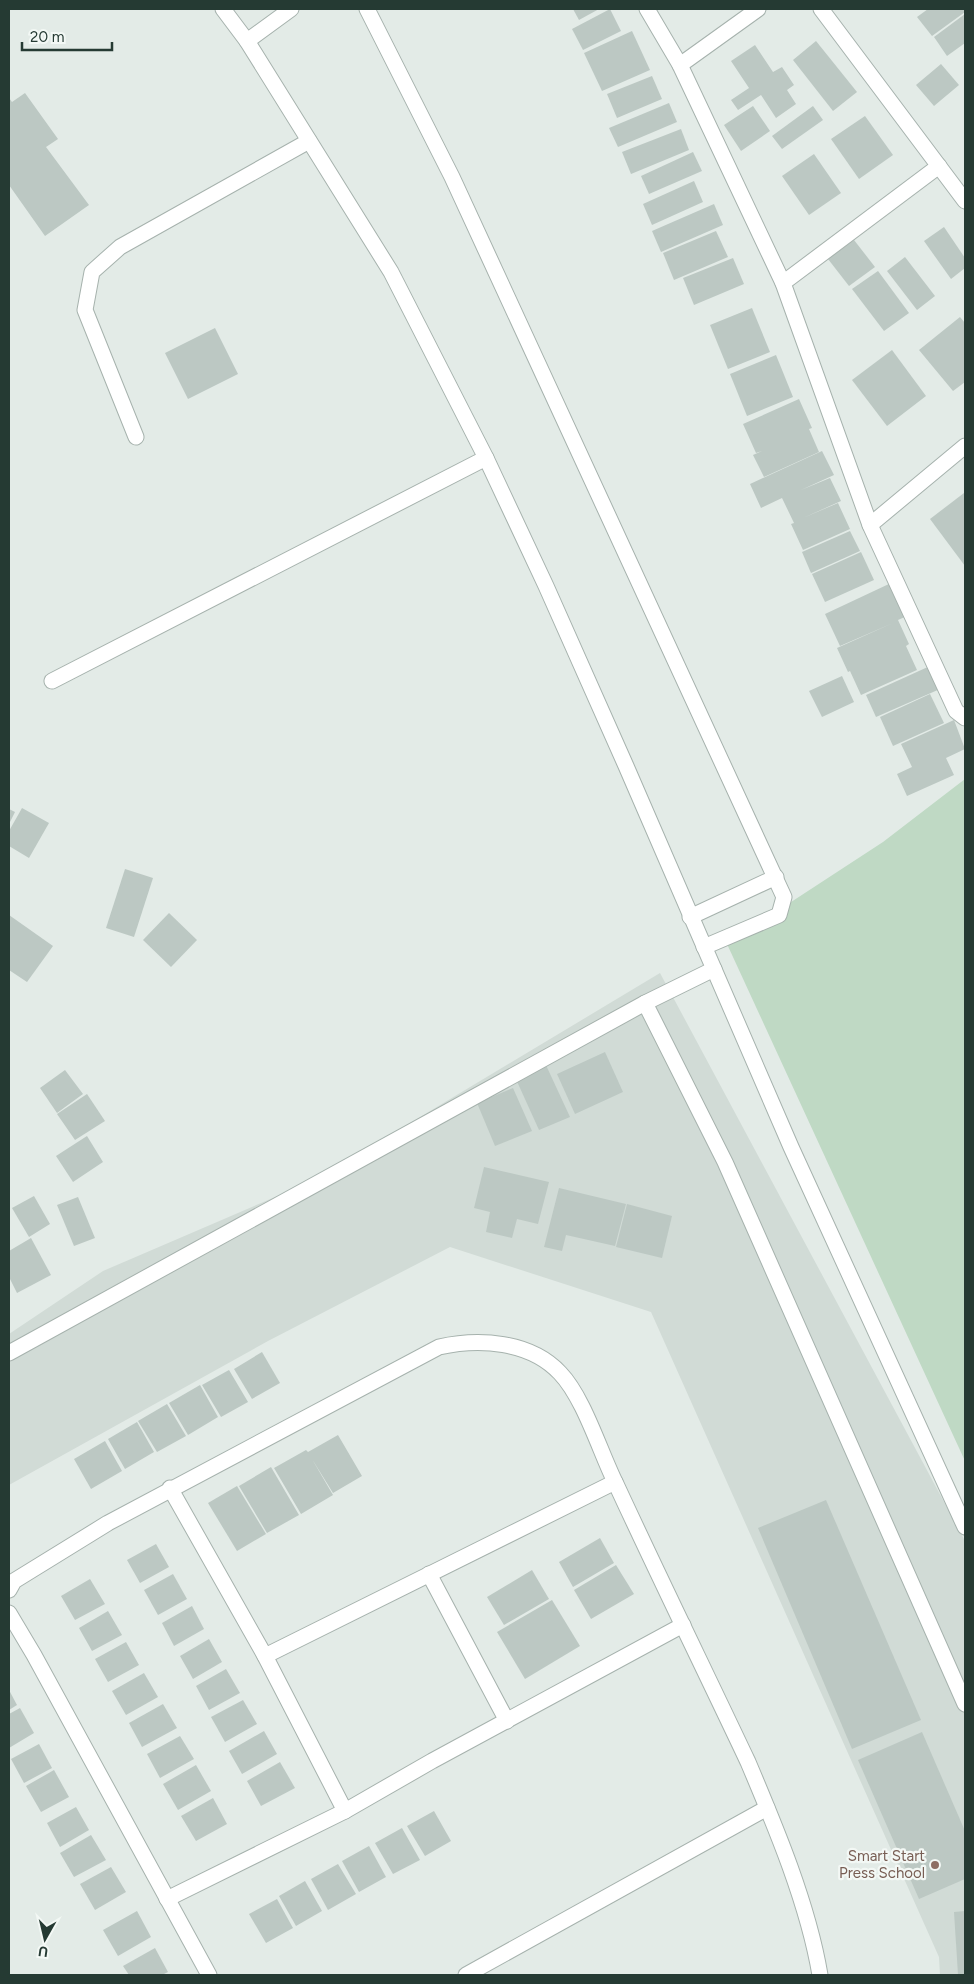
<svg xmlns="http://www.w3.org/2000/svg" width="974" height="1984" viewBox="0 0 974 1984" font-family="Figtree,sans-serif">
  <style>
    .built { fill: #d1dbd6 }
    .green { fill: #bfd9c4 }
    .building { fill: #bcc8c3 }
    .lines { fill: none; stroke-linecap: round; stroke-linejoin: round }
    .minor-casing { stroke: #a6b2ad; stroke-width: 17 }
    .minor { stroke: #fff; stroke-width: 15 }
    .education-dot { fill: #8d6e63; stroke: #f3f8f5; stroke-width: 2 }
    .labels { text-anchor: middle; stroke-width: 4.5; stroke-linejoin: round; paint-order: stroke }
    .education-label { font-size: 15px; fill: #785e54; stroke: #f3f8f5; text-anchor: end }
  </style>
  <rect width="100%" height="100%" fill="#e3ebe7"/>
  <path class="built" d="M660,973l305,568v434h-25l-1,-18 -288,-645 -201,-65 -182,94 -259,144v-151l94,-63 214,-92z"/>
  <path class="green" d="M965,779v682l-238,-517 156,-102z"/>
  <g class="building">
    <path d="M573,9h26l-20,11z"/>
    <path d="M610,9l11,22 -38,19 -11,-21z"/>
    <path d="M928,9h37v3l-33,24 -15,-19z"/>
    <path d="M965,14v29l-18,13 -13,-19z"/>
    <path d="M632,31l18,39 -48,21 -18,-38z"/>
    <path d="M816,41l41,51 -24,19 -40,-51z"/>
    <path d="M755,45l18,27 9,-5 12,18 -7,5 9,14 -20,14 -15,-23 -23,15 -7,-10 18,-12 -18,-27z"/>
    <path d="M941,64l18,21 -25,21 -18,-21z"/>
    <path d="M652,76l10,23 -45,19 -10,-24z"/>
    <path d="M25,93l33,46 -12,8 43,58 -44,31 -36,-51v-87l3,4z"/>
    <path d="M669,103l8,19 -59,25 -9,-19z"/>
    <path d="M753,106l17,25 -29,20 -17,-26z"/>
    <path d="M813,106l10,14 -41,29 -10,-13z"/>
    <path d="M865,116l28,39 -34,24 -28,-40z"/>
    <path d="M681,129l8,21 -58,24 -9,-22z"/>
    <path d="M693,152l9,19 -53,23 -8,-18z"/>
    <path d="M814,154l27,39 -32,22 -27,-39z"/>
    <path d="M694,181l9,21 -51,23 -9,-21z"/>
    <path d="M714,204l9,21 -62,27 -9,-21z"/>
    <path d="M944,227l21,31v10l-14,11 -27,-38z"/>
    <path d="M716,231l12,26 -54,23 -11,-27z"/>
    <path d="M854,240l21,27 -26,19 -21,-27z"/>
    <path d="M905,257l30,39 -18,14 -30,-39z"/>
    <path d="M733,258l11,26 -50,21 -11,-27z"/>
    <path d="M878,271l31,42 -25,18 -32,-42z"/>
    <path d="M752,308l18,44 -42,17 -18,-44z"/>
    <path d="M960,317l5,6v59l-12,9 -34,-41z"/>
    <path d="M215,328l23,46 -50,25 -23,-46z"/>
    <path d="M892,350l34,46 -39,30 -35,-46z"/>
    <path d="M776,355l17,42 -46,19 -17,-42z"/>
    <path d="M799,399l13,29 -3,1 10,23 -55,25 -11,-22 9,-4 -6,2 -13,-29z"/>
    <path d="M822,451l12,24 -33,15 29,-12 11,23 -38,17 35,-15 12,26 -47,21 -12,-26 3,-1 -12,-25 -21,10 -11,-24z"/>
    <path d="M964,493l1,2v71l-35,-47z"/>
    <path d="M850,531l10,20 -49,22 -9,-21z"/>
    <path d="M861,552l13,28 -49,22 -13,-28z"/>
    <path d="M891,583l16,33 -9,4 11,24 -3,2 11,24 -56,25 -11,-24 -2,1 -11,-24 56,-25 -53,23 -15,-32z"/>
    <path d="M930,666l10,23 -64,28 -10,-22z"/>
    <path d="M842,676l12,26 -32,15 -13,-26z"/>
    <path d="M930,694l14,29 -51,23 -13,-29z"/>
    <path d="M954,720l11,29 -19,9 8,17 -47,21 -10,-22 15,-7 -11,-23z"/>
    <path d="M22,808l27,15 -20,35 -20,-12v-15z"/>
    <path d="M9,809l6,3 -6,12z"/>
    <path d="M125,869l28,9 -19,59 -28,-9z"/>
    <path d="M169,913l28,27 -26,27 -28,-27z"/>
    <path d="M9,915l44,31 -26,36 -18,-12z"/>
    <path d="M605,1052l18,40 -48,22 -18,-40z"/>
    <path d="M545,1063l25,54 -31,13 -24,-53z"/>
    <path d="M65,1070l18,24 -26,19 -17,-25z"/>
    <path d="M513,1088l19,43 -37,15 -18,-43z"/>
    <path d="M87,1094l18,27 -30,19 -18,-26z"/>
    <path d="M87,1136l16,26 -30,20 -17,-26z"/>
    <path d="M484,1167l65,15 -11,42 -21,-5 -5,19 -26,-6 4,-20 -16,-4z"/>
    <path d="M559,1188l67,16 -11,42 -49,-11 -4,16 -18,-4z"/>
    <path d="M34,1196l16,28 -21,13 -17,-29z"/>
    <path d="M78,1197l17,41 -21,8 -17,-41z"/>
    <path d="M627,1204l45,12 -10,42 -46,-11z"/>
    <path d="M31,1238l20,37 -34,18 -8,-16v-26z"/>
    <path d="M262,1352l18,31 -28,16 -18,-30z"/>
    <path d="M229,1370l19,32 -27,15 -19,-32z"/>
    <path d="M200,1385l18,32 -30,18 -19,-32z"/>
    <path d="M167,1404l19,32 -29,16 -19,-31z"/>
    <path d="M137,1422l17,30 -29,17 -17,-30z"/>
    <path d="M338,1435l24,41 -29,17 -21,-34 21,36 -32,19 -27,-46 32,-18 2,2z"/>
    <path d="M105,1441l17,30 -31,18 -17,-30z"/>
    <path d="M271,1467l28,48 -32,18 -28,-47z"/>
    <path d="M237,1486l29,48 -29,17 -29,-48z"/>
    <path d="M826,1500l95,220 -69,29 -94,-221z"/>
    <path d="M600,1538l14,25 -41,24 -14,-25z"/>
    <path d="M156,1544l13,23 -29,16 -13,-23z"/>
    <path d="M616,1565l18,29 -43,25 -17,-29z"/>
    <path d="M532,1570l17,29 -45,26 -17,-28z"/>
    <path d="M173,1574l14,25 -29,16 -14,-25z"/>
    <path d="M90,1579l15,25 -30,16 -14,-24z"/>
    <path d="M552,1600l28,46 -55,33 -28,-47z"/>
    <path d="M192,1606l12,23 -30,17 -12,-23z"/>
    <path d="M108,1611l14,24 -30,16 -13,-23z"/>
    <path d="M209,1639l13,23 -29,17 -13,-23z"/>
    <path d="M126,1642l13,23 -31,17 -13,-23z"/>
    <path d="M226,1669l14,24 -31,17 -13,-24z"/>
    <path d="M144,1673l14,24 -32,18 -14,-24z"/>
    <path d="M9,1690l8,15 -8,5z"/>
    <path d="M243,1700l14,24 -32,18 -14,-25z"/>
    <path d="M163,1704l14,24 -35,19 -13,-24z"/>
    <path d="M20,1708l14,25 -25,15v-34z"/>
    <path d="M264,1731l13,23 -35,20 -13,-23z"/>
    <path d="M922,1732l43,99v48l-46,20 -61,-139z"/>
    <path d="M180,1736l14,23 -34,19 -13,-24z"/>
    <path d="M39,1744l13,24 -28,15 -13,-24z"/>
    <path d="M280,1762l15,26 -34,18 -14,-25z"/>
    <path d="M196,1765l15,26 -33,19 -15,-26z"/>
    <path d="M54,1770l15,27 -28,15 -15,-26z"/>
    <path d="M213,1798l14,26 -31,17 -15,-25z"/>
    <path d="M76,1807l13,23 -29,17 -13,-24z"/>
    <path d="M434,1811l17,30 -26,15 -18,-30z"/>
    <path d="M402,1828l18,32 -27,14 -18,-31z"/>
    <path d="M91,1835l15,25 -32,17 -14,-24z"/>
    <path d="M369,1846l17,31 -27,15 -17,-31z"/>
    <path d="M338,1864l18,30 -28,16 -17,-31z"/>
    <path d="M111,1867l15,25 -31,18 -15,-26z"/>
    <path d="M305,1881l17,30 -26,15 -17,-30z"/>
    <path d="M277,1899l16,29 -27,15 -17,-29z"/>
    <path d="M137,1911l14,26 -33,19 -15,-26z"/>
    <path d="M965,1911v64h-7l-4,-63z"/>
    <path d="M155,1948l13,24 -6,3h-33l-6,-9z"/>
  </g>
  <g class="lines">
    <g class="minor-casing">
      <g id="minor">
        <path d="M223,9l24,32 144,231 95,186 60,128 80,180 165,381 174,380"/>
        <path d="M367,9l85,168 332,720 -5,18 -75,32"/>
        <path d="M647,9l33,56 103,218 87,242 86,186 9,7"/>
        <path d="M821,9l144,192"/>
        <path d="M247,41l44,-32"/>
        <path d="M680,65l78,-56"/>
        <path d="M783,283l156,-117"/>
        <path d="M136,437l-51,-127 7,-38 28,-25 189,-106"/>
        <path d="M870,525l95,-79"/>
        <path d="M52,681l434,-223"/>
        <path d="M690,917l86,-40"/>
        <path d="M645,1003l80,159 240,542"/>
        <path d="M9,1353l636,-350 69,-34"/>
        <path d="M170,1488l95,168 80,155"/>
        <path d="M429,1574l78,147"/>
        <path d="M9,1590l5,-9 94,-58 331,-176c40,-9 91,-6 121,26 24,25 40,79 56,111 43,93 88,185 132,278 28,66 60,142 72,213"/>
        <path d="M9,1613l25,42 175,320"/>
        <path d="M265,1656l350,-174"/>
        <path d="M167,1899l178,-88 87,-50 251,-136"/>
        <path d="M466,1975l301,-167"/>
      </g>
    </g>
    <use href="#minor" class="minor"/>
  </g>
  <circle class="education-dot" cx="935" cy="1865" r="5"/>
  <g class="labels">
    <g class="education-label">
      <text x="925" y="1861">Smart Start<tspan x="925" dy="17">Press School</tspan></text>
    </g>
  </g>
  <rect width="974" height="1984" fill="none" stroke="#253a33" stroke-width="20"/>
  <g transform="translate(45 1939) rotate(188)" stroke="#f3f8f5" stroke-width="4" paint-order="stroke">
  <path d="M0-4L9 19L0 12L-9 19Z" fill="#253a33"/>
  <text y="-8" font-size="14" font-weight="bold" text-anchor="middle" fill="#253a33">U</text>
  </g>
  <path d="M22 42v8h90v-8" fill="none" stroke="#253a33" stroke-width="2.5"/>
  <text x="30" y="42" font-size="15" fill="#253a33" stroke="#f3f8f5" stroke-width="4" paint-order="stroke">20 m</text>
</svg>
